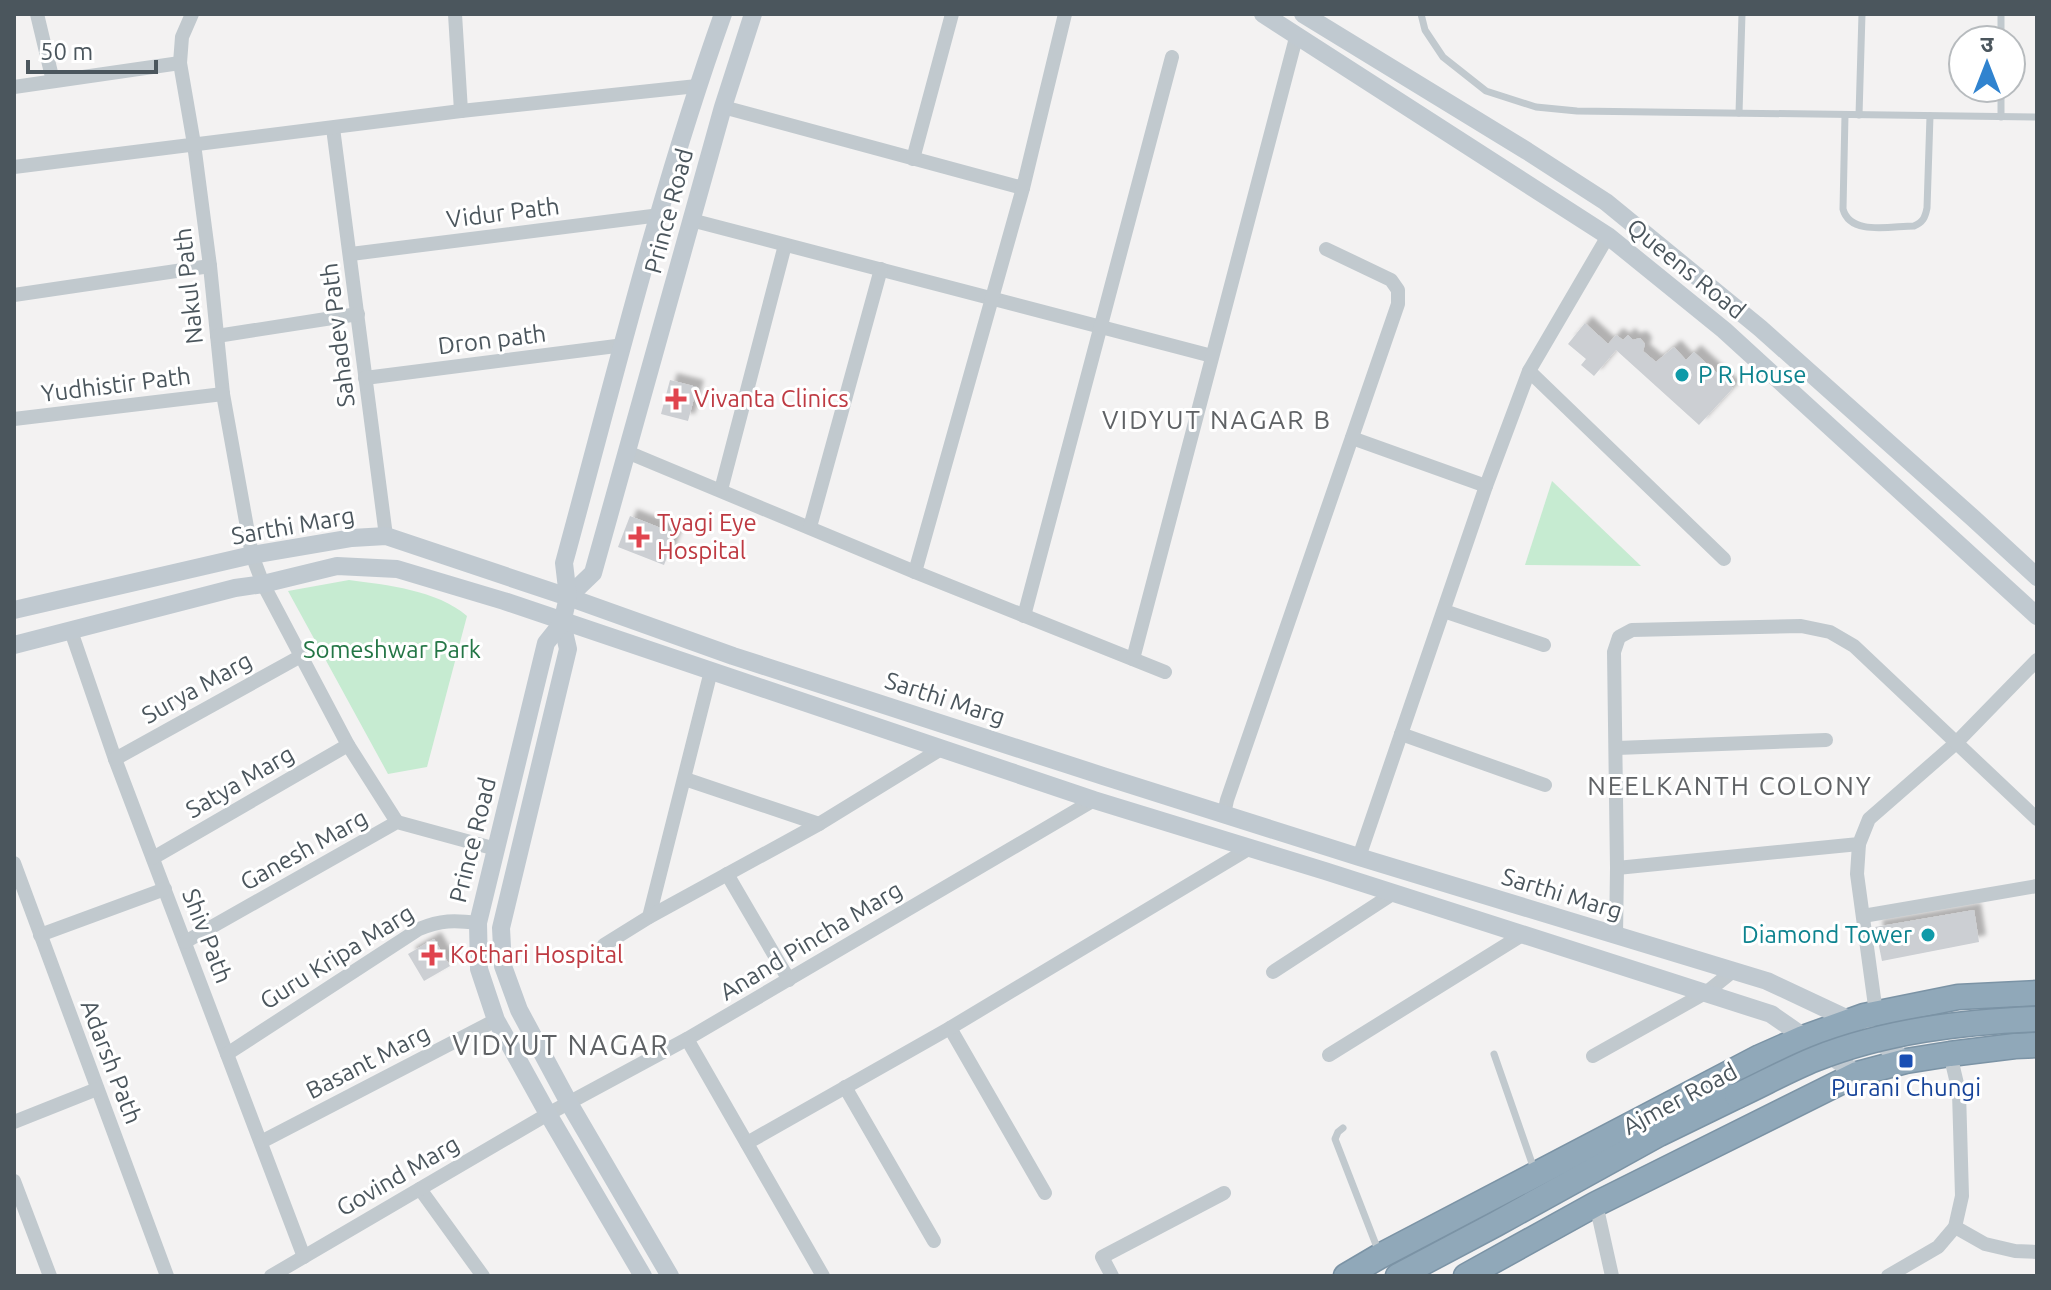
<svg xmlns="http://www.w3.org/2000/svg" width="2051" height="1290" viewBox="0 0 2051 1290" font-family="Ubuntu,'Noto Sans Devanagari',sans-serif">
  <style>
    .green { fill: #c6ebd1 }
    .building { fill: #cccfd3; filter: url(#shadow) }
    .lines { fill: none; stroke-linecap: round; stroke-linejoin: round }
    .highway-casing { stroke: #7b93a5; stroke-width: 27 }
    .lane { stroke: #c1c9ce; stroke-width: 7 }
    .street { stroke: #c1c9ce; stroke-width: 14 }
    .secondary { stroke: #c0c9d0; stroke-width: 18 }
    .highway { stroke: #90a8b9; stroke-width: 24 }
    .highway-bridge-casing { stroke: #7b93a5; stroke-width: 27; stroke-linecap: butt }
    .highway-bridge { stroke: #90a8b9; stroke-width: 24 }
    .culture-dot { fill: #0f9aa8; stroke: #fff; stroke-width: 3 }
    .health-dot { fill: #e0444e; stroke: #fff; stroke-width: 3 }
    .transit-dot { fill: #1a4fb4; stroke: #fff; stroke-width: 3 }
    .labels { text-anchor: middle; stroke-width: 6; stroke-linejoin: round; paint-order: stroke }
    .street-label { font-size: 24px; fill: #4b565d; stroke: #fff }
    .culture-label { font-size: 24px; fill: #0d838f; stroke: #fff; text-anchor: start }
    .health-label { font-size: 24px; fill: #be3a42; stroke: #fff; text-anchor: start }
    .park-label { font-size: 24px; fill: #247646; stroke: #fff }
    .transit-label { font-size: 24px; fill: #164399; stroke: #fff }
    .neighbourhood-label { font-size: 26px; letter-spacing: 2px; fill: #5f6265; stroke: #fff }
    .quarter-label { font-size: 28px; letter-spacing: 2px; fill: #5f6265; stroke: #fff }
  </style>
  <defs>
    <filter id="shadow"><feDropShadow dx="7" dy="-7" stdDeviation="2" flood-color="#0004"/></filter>
  </defs>
  <rect width="100%" height="100%" fill="#f3f2f2"/>
  <g class="green">
    <path d="M1552,481l89,85 -116,-1z"/>
    <path d="M349,580c38,5 88,10 118,36l-40,151 -39,7 -100,-183z"/>
  </g>
  <g class="building">
    <path d="M1585,323l23,21 8,-9 7,5 5,-5 5,5 7,-2 5,6 -2,7 13,11 18,-15 12,13 8,-8 39,36 -34,37 -83,-75 -22,26 -13,-11 5,-6 -18,-15z"/>
    <path d="M670,380l27,7 -9,34 -27,-7z"/>
    <path d="M630,516l46,18 -12,31 -46,-18z"/>
    <path d="M1974,910l5,32 -97,19 -7,-34z"/>
    <path d="M434,939l16,27 -26,15 -16,-27z"/>
  </g>
  <g class="lines">
    <g class="highway-casing">
      <g id="highway">
        <path d="M1346,1276l34,-20 380,-199 43,-19 61,-22 94,-19 79,-4"/>
        <path d="M1398,1276l98,-52 163,-90 78,-38"/>
        <path d="M1466,1276l130,-72 261,-130 49,-13 44,-7 65,-8 22,-1"/>
      </g>
    </g>
    <g class="lane">
      <path d="M1421,14l4,16 18,27 43,34 50,16 41,4 460,6"/>
      <path d="M2001,14v26"/>
      <path d="M2001,88v29"/>
      <path d="M1739,113l3,-99"/>
      <path d="M1845,115l-2,94c7,27 48,17 71,17 9,-4 11,-8 13,-18l3,-92"/>
      <path d="M1859,115l3,-101"/>
      <path d="M1494,1054l40,115"/>
      <path d="M1343,1128l-5,4 -3,7 43,111"/>
    </g>
    <g class="street">
      <path d="M37,14l16,67"/>
      <path d="M192,14l-10,23 -2,26 14,81 16,122 13,128 29,161 11,29 85,161 49,77"/>
      <path d="M455,14l6,97"/>
      <path d="M14,87l166,-24"/>
      <path d="M723,107l300,81"/>
      <path d="M333,128l53,408"/>
      <path d="M913,159l39,-145"/>
      <path d="M14,167l447,-56 236,-25"/>
      <path d="M691,220l521,136"/>
      <path d="M351,254l309,-39"/>
      <path d="M14,295l196,-29"/>
      <path d="M217,336l141,-22"/>
      <path d="M1529,371l195,188"/>
      <path d="M365,378l259,-33"/>
      <path d="M14,419l209,-25"/>
      <path d="M1352,438l134,48"/>
      <path d="M627,452l288,120 250,100"/>
      <path d="M721,490l64,-245"/>
      <path d="M810,527l71,-258"/>
      <path d="M915,572l108,-384 42,-174"/>
      <path d="M1444,611l100,34"/>
      <path d="M1024,616l148,-559"/>
      <path d="M71,631l44,128 189,498"/>
      <path d="M1133,659l164,-625"/>
      <path d="M1401,734l144,51"/>
      <path d="M1617,748l209,-8"/>
      <path d="M115,759l186,-103"/>
      <path d="M685,779l134,45"/>
      <path d="M1224,814l3,-14 171,-496v-14l-7,-10 -65,-31"/>
      <path d="M1859,844l-2,30 19,139"/>
      <path d="M1359,857l127,-371 43,-115 79,-135"/>
      <path d="M153,858l195,-113"/>
      <path d="M14,863l153,413"/>
      <path d="M1617,868l242,-24 10,-25 87,-76 81,-83"/>
      <path d="M727,874l62,106"/>
      <path d="M1863,916l174,-30"/>
      <path d="M649,917l62,-246"/>
      <path d="M40,935l125,-46"/>
      <path d="M1616,936l1,-68 -3,-216 5,-15 13,-7 169,-4 29,6 24,14 183,173"/>
      <path d="M185,942l212,-120 99,27"/>
      <path d="M604,945l45,-28 170,-93 122,-75"/>
      <path d="M1273,972l121,-79"/>
      <path d="M950,1028l95,165"/>
      <path d="M687,1039l136,237"/>
      <path d="M227,1054l192,-125c22,-9 35,-9 59,-6"/>
      <path d="M1329,1055l193,-120"/>
      <path d="M1593,1056l114,-64 26,-21"/>
      <path d="M845,1087l89,154"/>
      <path d="M14,1122l83,-33"/>
      <path d="M261,1142l235,-122"/>
      <path d="M747,1143l203,-115 300,-180"/>
      <path d="M14,1181l36,95"/>
      <path d="M420,1189l63,87"/>
      <path d="M1596,1204l16,72"/>
      <path d="M1955,1227l30,17 30,7 22,1"/>
      <path d="M271,1276l277,-162 139,-75 407,-239"/>
      <path d="M1112,1276l-10,-19 122,-64"/>
      <path d="M1888,1276l50,-29 17,-20 7,-31 -3,-104 -9,-38"/>
    </g>
    <g class="secondary">
      <path d="M1263,14l345,222 116,94 313,286"/>
      <path d="M1303,14l224,137 79,51 154,126 213,190 64,59"/>
      <path d="M568,597l25,-24 130,-466 30,-93"/>
      <path d="M14,610l238,-55 100,-17 34,-2 182,61 165,59 370,120 256,81 408,124 83,39 56,41"/>
      <path d="M562,623l6,26 -67,279 2,38 16,44 50,93 101,173"/>
      <path d="M14,645l221,-57 28,-4 74,-18 60,3 107,32 590,199 231,71 446,143 86,60"/>
      <path d="M643,1276l-95,-162 -52,-94 -17,-51 -1,-46 68,-280 16,-20 6,-26 -4,-34c50,-183 95,-370 159,-549"/>
    </g>
    <use href="#highway" class="highway"/>
    <g class="highway-bridge-casing">
      <path id="highway-bridge" d="M1737,1096c26,-12 51,-26 78,-37 70,-28 147,-37 222,-40"/>
    </g>
    <use href="#highway-bridge" class="highway-bridge"/>
  </g>
  <g class="culture-dot">
    <circle cx="1682" cy="375" r="8"/>
    <circle cx="1928" cy="935" r="8"/>
  </g>
  <g class="health-dot">
    <path d="M672 387h8v8h8v8h-8v8h-8v-8h-8v-8h8z"/>
    <path d="M635 525h8v8h8v8h-8v8h-8v-8h-8v-8h8z"/>
    <path d="M428 943h8v8h8v8h-8v8h-8v-8h-8v-8h8z"/>
  </g>
  <rect class="transit-dot" x="1898" y="1053" width="16" height="16" rx="4"/>
  <g class="labels">
    <g class="street-label">
      <text transform="translate(669 211) rotate(-75)" y="8">Prince Road</text>
      <text transform="translate(503 213) rotate(-7)" y="8">Vidur Path</text>
      <text transform="translate(1686 269) rotate(39)" y="8">Queens Road</text>
      <text transform="translate(189 286) rotate(-96)" y="8">Nakul Path</text>
      <text transform="translate(338 335) rotate(-97)" y="8">Sahadev Path</text>
      <text transform="translate(492 340) rotate(-7)" y="8">Dron path</text>
      <text transform="translate(116 385) rotate(-7)" y="8">Yudhistir Path</text>
      <text transform="translate(293 526) rotate(-10)" y="8">Sarthi Marg</text>
      <text transform="translate(197 688) rotate(-29)" y="8">Surya Marg</text>
      <text transform="translate(945 699) rotate(18)" y="8">Sarthi Marg</text>
      <text transform="translate(240 782) rotate(-30)" y="8">Satya Marg</text>
      <text transform="translate(473 840) rotate(-76)" y="8">Prince Road</text>
      <text transform="translate(304 850) rotate(-29)" y="8">Ganesh Marg</text>
      <text transform="translate(1562 894) rotate(17)" y="8">Sarthi Marg</text>
      <text transform="translate(207 936) rotate(69)" y="8">Shiv Path</text>
      <text transform="translate(811 941) rotate(-31)" y="8">Anand Pincha Marg</text>
      <text transform="translate(337 957) rotate(-32)" y="8">Guru Kripa Marg</text>
      <text transform="translate(111 1062) rotate(69)" y="8">Adarsh Path</text>
      <text transform="translate(368 1062) rotate(-27)" y="8">Basant Marg</text>
      <text transform="translate(1680 1099) rotate(-28)" y="8">Ajmer Road</text>
      <text transform="translate(398 1176) rotate(-30)" y="8">Govind Marg</text>
    </g>
    <g class="culture-label">
      <text x="1698" y="383">P R House</text>
      <text x="1912" y="943" text-anchor="end">Diamond Tower</text>
    </g>
    <g class="health-label">
      <text x="694" y="407">Vivanta Clinics</text>
      <text x="657" y="531">Tyagi Eye<tspan x="657" dy="28">Hospital</tspan></text>
      <text x="450" y="963">Kothari Hospital</text>
    </g>
    <g class="park-label">
      <text x="392" y="658">Someshwar Park</text>
    </g>
    <g class="transit-label">
      <text x="1906" y="1096">Purani Chungi</text>
    </g>
    <g class="neighbourhood-label">
      <text x="1217" y="429">VIDYUT NAGAR B</text>
      <text x="1730" y="795">NEELKANTH COLONY</text>
    </g>
    <g class="quarter-label">
      <text x="561" y="1055">VIDYUT NAGAR</text>
    </g>
  </g>
  <rect width="2051" height="1290" fill="none" stroke="#4b565d" stroke-width="32"/>
  <g transform="translate(1987 64)"><circle r="38" fill="#ffffff" stroke="#b7bbbe" stroke-width="2"/>
  <path d="M0-6L14 30L0 20L-14 30Z" fill="#3083cf"/>
  <text y="-12" font-size="22" font-weight="bold" text-anchor="middle" fill="#4b565d">उ</text>
  </g>
  <path d="M28 60v12h128v-12" fill="none" stroke="#4b565d" stroke-width="4"/>
  <text x="40" y="60" font-size="24" fill="#4b565d" stroke="#ffffff" stroke-width="6" paint-order="stroke">50 m</text>
</svg>
